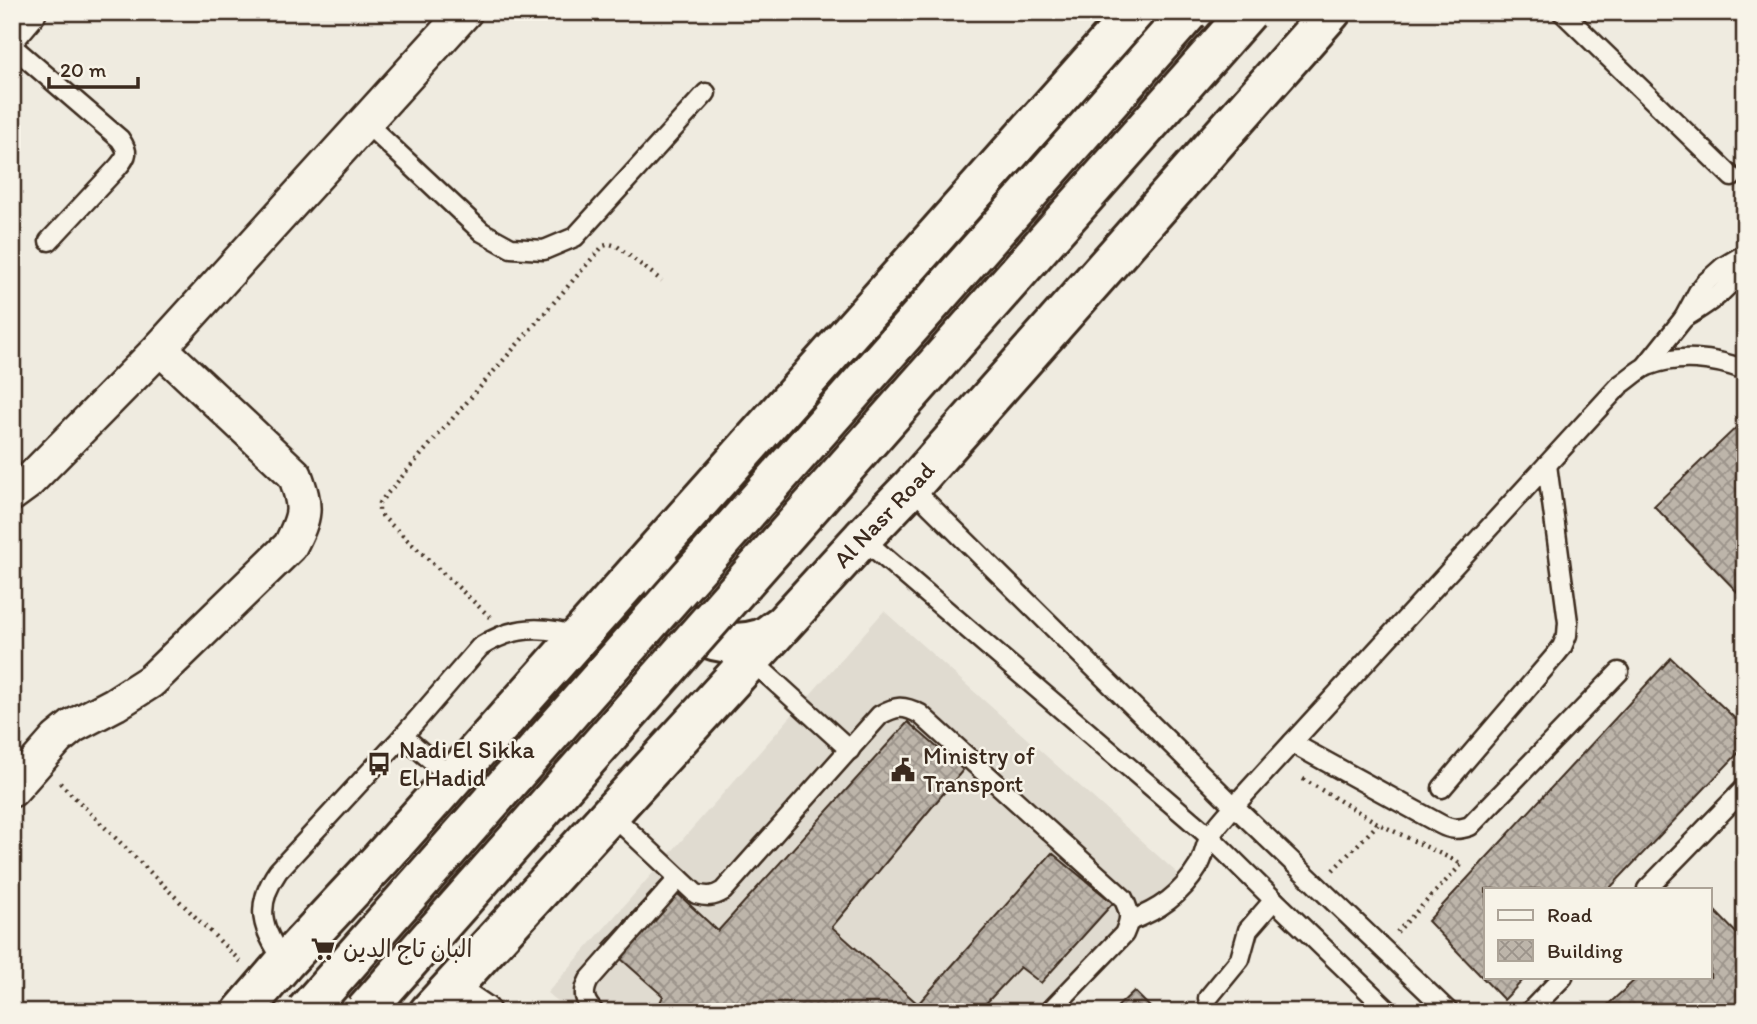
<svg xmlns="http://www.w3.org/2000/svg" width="1757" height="1024" viewBox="0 0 1757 1024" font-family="Itim,'Playpen Sans Arabic',sans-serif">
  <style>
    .built { fill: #e0dbd0 }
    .building { fill: url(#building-cross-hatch); stroke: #3b2a1e; stroke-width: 2 }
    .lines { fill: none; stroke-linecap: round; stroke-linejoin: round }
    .lane-casing { stroke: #3b2a1e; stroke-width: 23 }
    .street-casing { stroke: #3b2a1e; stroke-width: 38 }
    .highway-casing { stroke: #3b2a1e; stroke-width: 44 }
    .path { stroke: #3b2a1e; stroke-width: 4.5; stroke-dasharray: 2 5; stroke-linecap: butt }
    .lane { stroke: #f7f3e8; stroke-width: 18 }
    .street { stroke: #f7f3e8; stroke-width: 33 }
    .highway { stroke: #f7f3e8; stroke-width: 38 }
    .highway-bridge-casing { stroke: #3b2a1e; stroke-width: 44; stroke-linecap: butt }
    .highway-bridge { stroke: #f7f3e8; stroke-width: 38 }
    .labels { text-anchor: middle; stroke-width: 5; stroke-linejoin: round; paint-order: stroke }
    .street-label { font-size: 24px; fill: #3b2a1e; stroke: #f7f3e8 }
    .poi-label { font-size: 24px; fill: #3b2a1e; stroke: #f7f3e8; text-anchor: start }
  </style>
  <defs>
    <pattern id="building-cross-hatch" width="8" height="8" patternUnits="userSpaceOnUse" patternTransform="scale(1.75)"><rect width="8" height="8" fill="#bdb5aa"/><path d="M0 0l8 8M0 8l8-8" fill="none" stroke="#9b938a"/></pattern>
  </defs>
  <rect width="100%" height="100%" fill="#efebe0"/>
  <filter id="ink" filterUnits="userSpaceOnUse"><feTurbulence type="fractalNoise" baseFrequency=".0143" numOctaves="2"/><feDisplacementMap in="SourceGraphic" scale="14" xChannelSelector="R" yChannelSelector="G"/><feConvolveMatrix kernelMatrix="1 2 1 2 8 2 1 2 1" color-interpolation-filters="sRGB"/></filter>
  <g filter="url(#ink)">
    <path class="built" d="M884,611l301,269 -122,132h-490l-26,-19z"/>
    <g class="building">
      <path d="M1745,419v181l-91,-94z"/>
      <path d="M1671,658l74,70v18l-136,143h-123v88h40l-22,23 -76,-79z"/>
      <path d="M908,722l55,48 -131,157 86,77 134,-151 61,50 -72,80 -21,-16 -42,45h-322l7,-16 -59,-52 59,-64 55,51z"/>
      <path d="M1712,908l33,34v70h-145l38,-35h72v-67z"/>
      <path d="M1134,991l21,21h-43z"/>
    </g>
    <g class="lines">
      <g class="lane-casing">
        <g id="lane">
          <path d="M1562,12l170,165"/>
          <path d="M12,46l108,93c9,13 8,16 -2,28l-69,74"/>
          <path d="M366,123l116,109 29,16 33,2 31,-13 131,-144"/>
          <path d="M1684,318c25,-15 51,-31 61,-60"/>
          <path d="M1645,367l39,-49 14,-26 7,-9 18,-16 22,-13"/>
          <path d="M911,487l323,319 215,206"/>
          <path d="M862,538l348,299 64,63 116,112"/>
          <path d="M751,660l99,90"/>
          <path d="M403,736l49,42"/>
          <path d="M1292,743l148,81c11,6 18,6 30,2l149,-154"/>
          <path d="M1442,788l112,-131 8,-10 5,-12 1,-13 -21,-157"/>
          <path d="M611,814l85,80c11,3 17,3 27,-3l157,-176c16,-9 23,-10 40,-1l203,184c8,16 8,20 1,36l-75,78"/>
          <path d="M1647,889l98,-101"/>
          <path d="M1130,921c29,-11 51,-26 68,-54 6,-9 7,-21 12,-31 6,-10 16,-20 24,-30l386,-421c9,-6 18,-15 27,-19 31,-12 67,-8 98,4"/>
          <path d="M285,962c-24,-33 -31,-56 -7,-91l125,-135 77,-89c33,-21 62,-22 99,-10"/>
          <path d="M1208,998l32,-39 8,-29 26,-30"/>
          <path d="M594,1012c-10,-11 -12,-19 -5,-32l90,-102"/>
          <path d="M1529,1012l34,-35"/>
        </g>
      </g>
      <g class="street-casing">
        <g id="street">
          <path d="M12,32l17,-20"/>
          <path d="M12,494l15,-11 133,-135 305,-336"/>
          <path d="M12,790l45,-51 16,-13 42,-22 36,-23 139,-135c16,-31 17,-38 5,-71l-135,-127"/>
          <path d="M449,989l34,23"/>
        </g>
      </g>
      <g class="highway-casing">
        <g id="highway">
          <path d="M662,570c1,52 48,85 98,69 7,-2 13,-8 19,-12"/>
          <path d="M242,1012l43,-50 96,-103 754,-847"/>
          <path id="s1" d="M429,1012l433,-474 49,-51 420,-475"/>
        </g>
      </g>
      <g class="path">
        <path d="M490,617l-107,-100 -4,-6v-8l224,-257 7,-2 7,2 45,35"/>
        <path d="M1303,779l76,45 83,40 -65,68"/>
        <path d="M60,783l181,179"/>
        <path d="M1333,870l45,-46"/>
      </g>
      <use href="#lane" class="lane"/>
      <use href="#street" class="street"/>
      <use href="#highway" class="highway"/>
      <g class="highway-bridge-casing">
        <g id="highway-bridge">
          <path d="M305,1012l884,-1000"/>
          <path d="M364,1012l884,-1000"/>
        </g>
      </g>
      <use href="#highway-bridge" class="highway-bridge"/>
    </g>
  </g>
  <defs>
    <g id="bus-bare" transform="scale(1.89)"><path d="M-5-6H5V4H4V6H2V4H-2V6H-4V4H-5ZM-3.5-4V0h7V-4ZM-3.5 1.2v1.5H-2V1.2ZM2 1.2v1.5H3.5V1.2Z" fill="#3b2a1e" stroke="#f7f3e8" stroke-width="2.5" paint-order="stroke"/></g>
    <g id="civic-bare" transform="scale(1.89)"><path d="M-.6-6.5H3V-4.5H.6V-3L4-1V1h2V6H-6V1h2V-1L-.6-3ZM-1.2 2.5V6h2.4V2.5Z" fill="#3b2a1e" stroke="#f7f3e8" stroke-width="2.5" paint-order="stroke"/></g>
    <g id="supermarket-bare" transform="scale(1.89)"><path d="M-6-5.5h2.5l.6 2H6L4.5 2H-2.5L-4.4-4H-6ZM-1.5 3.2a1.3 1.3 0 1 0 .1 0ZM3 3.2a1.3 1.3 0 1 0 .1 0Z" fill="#3b2a1e" stroke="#f7f3e8" stroke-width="2.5" paint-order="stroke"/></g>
  </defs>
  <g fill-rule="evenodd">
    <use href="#bus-bare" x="379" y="764"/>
    <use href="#civic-bare" x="903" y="770"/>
    <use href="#supermarket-bare" x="323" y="949"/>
  </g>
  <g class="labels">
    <g class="street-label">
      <text dy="8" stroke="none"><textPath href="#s1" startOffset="674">Al Nasr Road</textPath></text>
    </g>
    <g class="poi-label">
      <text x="399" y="758">Nadi El Sikka<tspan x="399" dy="28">El Hadid</tspan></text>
      <text x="923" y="764">Ministry of<tspan x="923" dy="28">Transport</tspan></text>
      <text x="343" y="957">البان تاج الدين</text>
    </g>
  </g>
  <rect width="1757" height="1024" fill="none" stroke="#f7f3e8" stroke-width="42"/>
  <rect x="21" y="21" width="1715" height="982" fill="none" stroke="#3b2a1e" stroke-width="2.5" filter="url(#ink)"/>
  <rect x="1484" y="888" width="228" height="91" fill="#f7f3e8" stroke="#aca397" stroke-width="2"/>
  <rect x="1498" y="910" width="35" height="10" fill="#f7f3e8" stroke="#aca397" stroke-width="2"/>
  <text x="1547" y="922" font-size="21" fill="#3b2a1e">Road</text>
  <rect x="1498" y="940" width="35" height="21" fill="url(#building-cross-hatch)" stroke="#aca397" stroke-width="2"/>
  <text x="1547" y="958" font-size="21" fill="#3b2a1e">Building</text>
  <path d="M49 77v10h89v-10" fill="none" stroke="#3b2a1e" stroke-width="3.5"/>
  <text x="60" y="77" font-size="21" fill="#3b2a1e" stroke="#f7f3e8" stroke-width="5" paint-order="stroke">20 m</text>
</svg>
